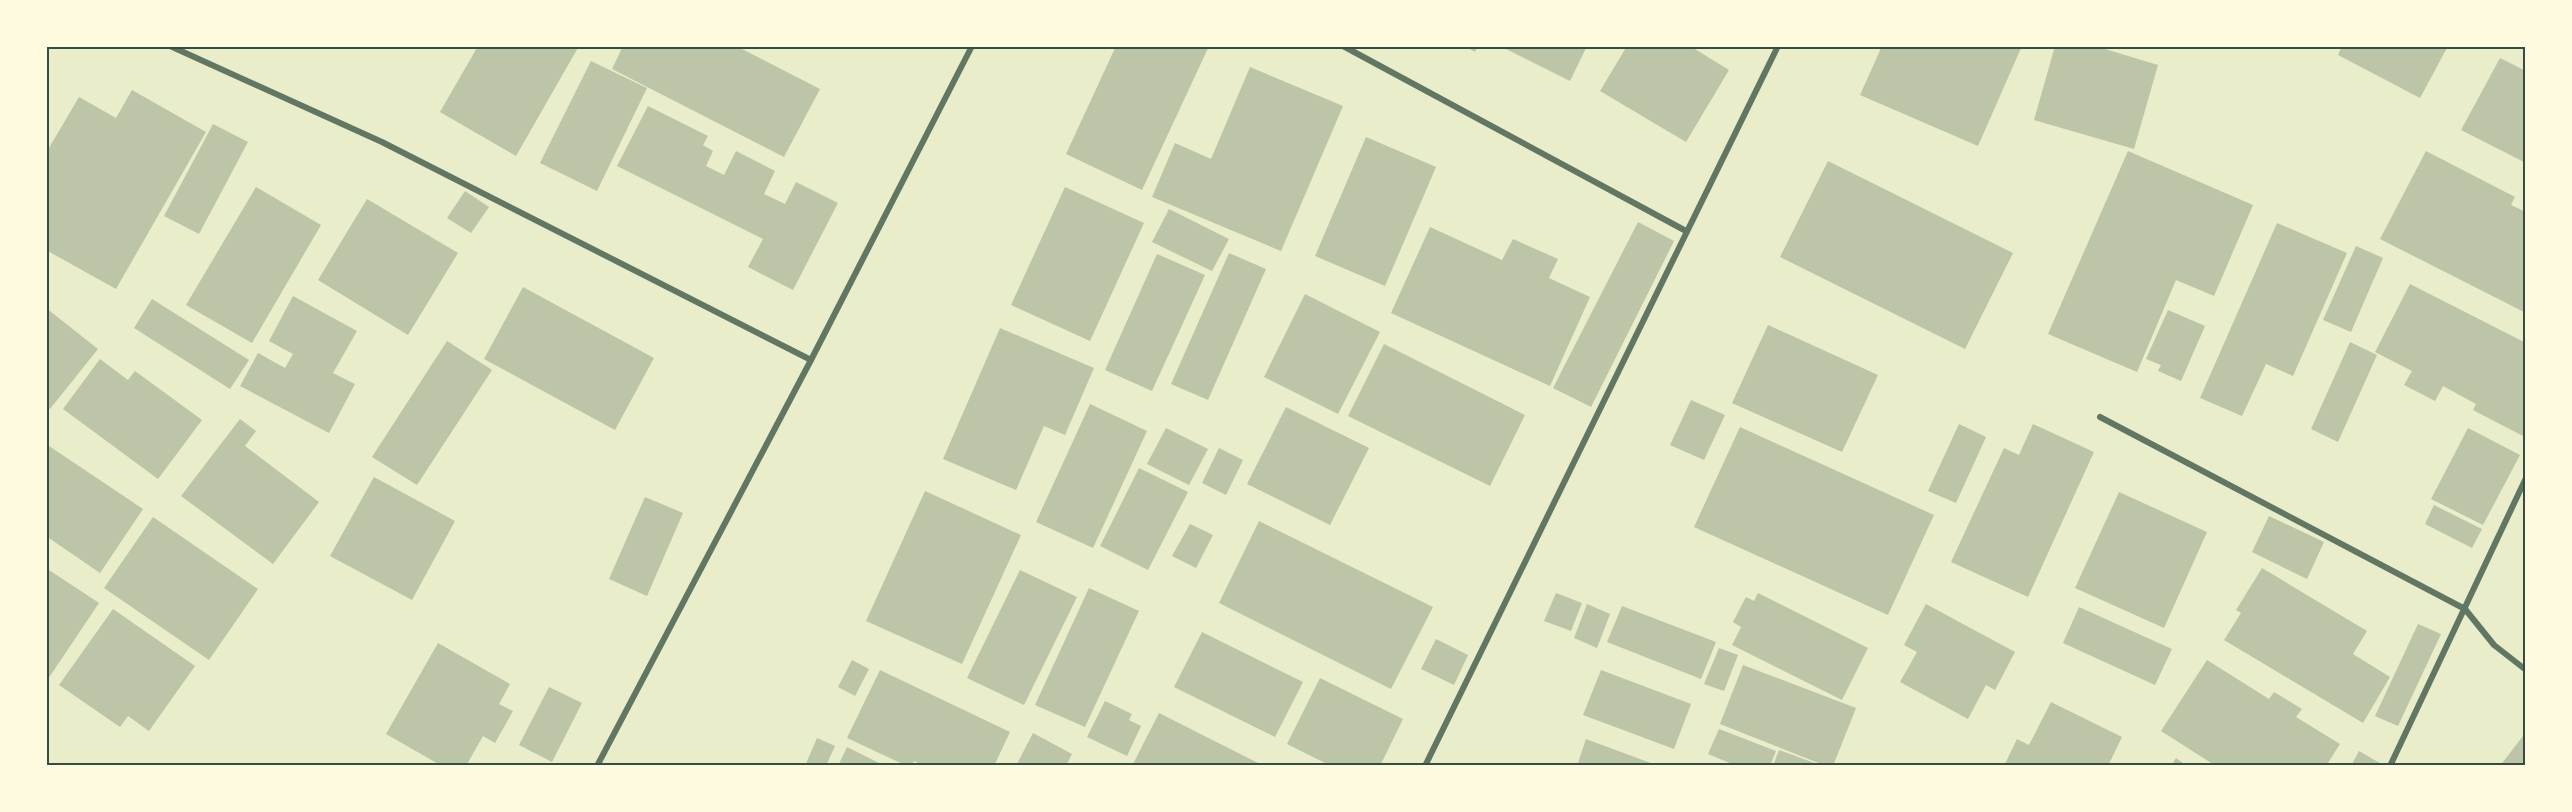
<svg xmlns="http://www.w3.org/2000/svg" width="2572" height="812" viewBox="0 0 2572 812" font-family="'DejaVu Sans',sans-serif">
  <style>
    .building { fill: #bcc5a7 }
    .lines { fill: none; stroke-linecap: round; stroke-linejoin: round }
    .minor { stroke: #617663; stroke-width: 6 }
    .neatline { fill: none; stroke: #344e41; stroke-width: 2 }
  </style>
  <rect width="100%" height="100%" fill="#e9edc9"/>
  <g class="building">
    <path d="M478,46h101l-63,110 -76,-44z"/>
    <path d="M623,46h113l84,43 -36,68 -172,-88z"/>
    <path d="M1116,46h93l-67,144 -76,-36z"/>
    <path d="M1465,46h13l-3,6z"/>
    <path d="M1500,46h87l-17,35z"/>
    <path d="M1627,46h63l39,24 -43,72 -86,-51z"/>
    <path d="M1882,46h140l-44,100 -118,-51z"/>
    <path d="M2055,46h40l63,19 -24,84 -100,-29z"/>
    <path d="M2342,46h106l-28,52 -82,-43z"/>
    <path d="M2500,58l26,13v92l-65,-33z"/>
    <path d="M591,61l56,27 -50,103 -57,-28z"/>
    <path d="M1250,67l93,39 -62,145 -129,-54 23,-54 36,16z"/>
    <path d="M132,90l74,42 -90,157 -70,-39v-97l33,-56 37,21z"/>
    <path d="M648,106l60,30 -5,9 10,6 -7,15 18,9 12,-24 39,20 -11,23 21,10 11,-22 42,21 -45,87 -45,-23 15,-28 -146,-73z"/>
    <path d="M213,124l35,18 -49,92 -35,-18z"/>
    <path d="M1366,137l70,30 -51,119 -70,-30z"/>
    <path d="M2128,151l125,54 -39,91 -38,-16 -39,92 -89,-38z"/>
    <path d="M2426,151l89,46 -4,8 15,7v101l-146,-74z"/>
    <path d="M1828,161l185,92 -48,96 -185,-92z"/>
    <path d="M256,187l65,38 -69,118 -66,-38z"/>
    <path d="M1065,187l79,36 -54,118 -79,-36z"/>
    <path d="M465,191l24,16 -18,26 -24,-15z"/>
    <path d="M367,199l91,54 -50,82 -90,-55z"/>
    <path d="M1169,209l60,30 -17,32 -60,-29z"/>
    <path d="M1638,222l36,19 -83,166 -38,-19z"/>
    <path d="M2277,223l70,30 -54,123 -27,-12 -24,52 -42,-18z"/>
    <path d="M1430,227l72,33 11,-21 45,20 -9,19 41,19 -40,89 -159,-73z"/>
    <path d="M2356,246l27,12 -32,74 -28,-12z"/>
    <path d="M1229,253l37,16 -58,131 -37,-16z"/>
    <path d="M1157,254l48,21 -53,116 -47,-21z"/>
    <path d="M2410,284l116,59v88l-3,5 -50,-26 3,-6 -33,-18 -8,15 -31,-16 8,-14 -37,-19z"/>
    <path d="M523,287l131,71 -39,72 -131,-71z"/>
    <path d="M1305,294l75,38 -42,82 -74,-37z"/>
    <path d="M293,296l64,35 -24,42 22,11 -26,49 -89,-47 18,-33 27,15 8,-14 -24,-13z"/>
    <path d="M152,299l97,61 -19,29 -96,-61z"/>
    <path d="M46,308l52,41 -48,60 -4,-3z"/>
    <path d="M2168,310l37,16 -24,55 -23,-10 3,-6 -15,-6z"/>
    <path d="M1768,325l110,50 -36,77 -110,-49z"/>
    <path d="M1000,328l94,40 -29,67 -21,-9 -28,64 -73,-31z"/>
    <path d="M447,341l45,29 -75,115 -45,-28z"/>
    <path d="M2350,342l27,13 -39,87 -27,-13z"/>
    <path d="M1384,344l141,71 -35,71 -142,-70z"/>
    <path d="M100,359l28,21 7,-9 67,49 -44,59 -95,-70z"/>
    <path d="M1691,400l34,15 -21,45 -34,-15z"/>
    <path d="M1090,404l57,27 -54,117 -57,-26z"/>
    <path d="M1286,407l83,41 -39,77 -83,-41z"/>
    <path d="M240,419l16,12 -11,15 74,56 -46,62 -92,-68z"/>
    <path d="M1959,424l27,13 -30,66 -28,-12z"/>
    <path d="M2033,424l61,28 -66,145 -77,-35 53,-114 15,7z"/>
    <path d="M1740,427l194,88 -46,100 -194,-88z"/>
    <path d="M1166,428l42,21 -19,36 -42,-21z"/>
    <path d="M2468,428l52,27 -37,70 -52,-26z"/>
    <path d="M46,444l97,65 -43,64 -54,-37z"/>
    <path d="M1219,448l24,12 -17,35 -24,-12z"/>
    <path d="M1139,468l49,24 -40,78 -48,-24z"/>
    <path d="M374,477l81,44 -43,79 -82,-44z"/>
    <path d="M925,491l96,44 -59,129 -96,-43z"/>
    <path d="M2119,492l88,40 -43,96 -89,-40z"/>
    <path d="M645,497l38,16 -36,83 -38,-17z"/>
    <path d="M2434,505l48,24 -10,19 -47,-24z"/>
    <path d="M2269,516l55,26 -17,37 -55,-27z"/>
    <path d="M153,517l105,72 -49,71 -105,-72z"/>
    <path d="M1259,521l174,86 -42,82 -172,-86z"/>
    <path d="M1190,524l23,11 -17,33 -24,-12z"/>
    <path d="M46,568l53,35 -53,79z"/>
    <path d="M2262,568l105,63 -14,23 37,23 -27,46 -139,-83 17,-27 -5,-3z"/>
    <path d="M1020,570l57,27 -53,108 -57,-27z"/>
    <path d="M1089,588l50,23 -54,116 -50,-22z"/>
    <path d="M1556,593l26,10 -11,28 -27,-10z"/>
    <path d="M1758,593l110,55 -26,52 -110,-55 9,-18 -8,-5 13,-25 8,4z"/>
    <path d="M1587,604l23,10 -13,34 -23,-10z"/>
    <path d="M1926,604l89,48 -20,38 -9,-5 -18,34 -68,-37 17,-30 -13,-7z"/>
    <path d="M1622,606l94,36 -15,37 -94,-37z"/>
    <path d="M2079,607l93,42 -17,36 -92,-42z"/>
    <path d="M113,609l82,57 -46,65 -21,-15 -8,11 -61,-42z"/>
    <path d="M2418,624l23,10 -43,92 -23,-10z"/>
    <path d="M1202,632l101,50 -28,55 -101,-50z"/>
    <path d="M1436,639l32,16 -14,30 -33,-16z"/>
    <path d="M438,643l72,41 -11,20 14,7 -18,32 -12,-7 -17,30h-24l-56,-32z"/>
    <path d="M1719,648l19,7 -14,36 -20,-7z"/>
    <path d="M852,660l17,9 -14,27 -17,-9z"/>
    <path d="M2207,660l62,39 5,-7 28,17 -6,8 44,27 -14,22h-110l-55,-35z"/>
    <path d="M1743,665l113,43 -23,58h-7l-106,-42z"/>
    <path d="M880,670l130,62 -16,34h-70l-10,-5 -2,5h-5l-60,-28z"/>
    <path d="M1601,670l90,34 -17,45 -91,-34z"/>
    <path d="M1320,678l83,41 -23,47h-49l-44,-22z"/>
    <path d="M549,687l33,16 -30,59 -33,-17z"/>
    <path d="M1105,701l27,13 -3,6 12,6 -14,30 -40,-19z"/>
    <path d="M2051,702l71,35 -14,29h-104l13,-27 12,6z"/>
    <path d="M1159,713l105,53h-132z"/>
    <path d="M1719,729l57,22 -6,15h-33l-29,-12z"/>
    <path d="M2526,732v34h-26z"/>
    <path d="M1033,733l39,21 -6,12h-50z"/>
    <path d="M817,738l18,8 -9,20h-21z"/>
    <path d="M1586,739l70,26v1h-79z"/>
    <path d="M847,747l38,19h-47z"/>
    <path d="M1779,750l41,15v1h-47z"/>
    <path d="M2359,751l26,15h-34z"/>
    <path d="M2176,758l11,8h-16z"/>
  </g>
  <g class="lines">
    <g class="minor">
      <path d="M170,46l212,96 429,218"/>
      <path d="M1343,46l343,185"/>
      <path d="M2100,417l365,192 29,36 32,25"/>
      <path d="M597,766l214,-406 161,-314"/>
      <path d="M1425,766l353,-720"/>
      <path d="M2390,766l136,-288"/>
    </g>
  </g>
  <rect width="2572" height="812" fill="none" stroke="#fefae0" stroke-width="96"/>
  <rect x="48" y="48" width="2476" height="716" class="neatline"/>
</svg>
